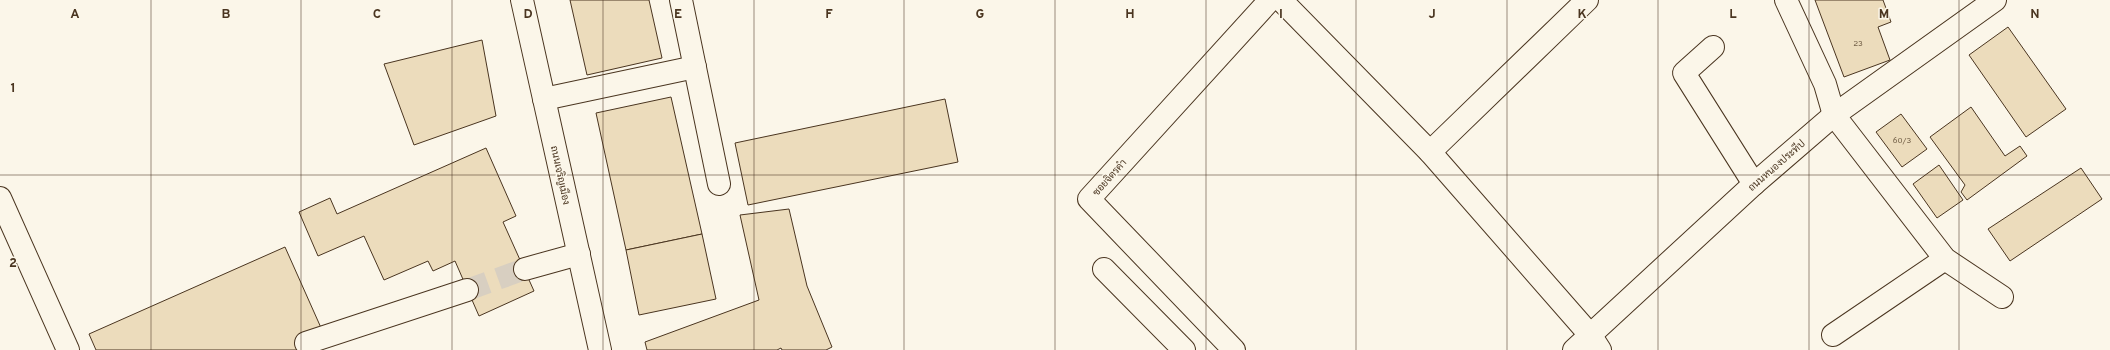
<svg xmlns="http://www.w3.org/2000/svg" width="2110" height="350" viewBox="0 0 2110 350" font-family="Overpass,Sarabun,sans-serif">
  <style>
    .building { fill: #ecdcbc; stroke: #4a3520 }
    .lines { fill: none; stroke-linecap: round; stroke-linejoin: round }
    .minor-tunnel { stroke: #d8cfc1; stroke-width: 22; stroke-dasharray: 22 11; stroke-linecap: butt }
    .minor-casing { stroke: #4a3520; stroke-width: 24 }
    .major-casing { stroke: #4a3520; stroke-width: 24 }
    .minor { stroke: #fbf6e9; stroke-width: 22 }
    .major { stroke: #fbf6e9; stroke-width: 22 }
    .grid { fill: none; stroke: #4a3520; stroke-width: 1; stroke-opacity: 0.55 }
    .labels { text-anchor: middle; stroke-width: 3; stroke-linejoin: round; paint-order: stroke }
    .number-label { font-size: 8px; fill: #725f47 }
    .street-label { font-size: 10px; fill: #4a3520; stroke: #fbf6e9 }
    .grid-label { font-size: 13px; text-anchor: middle; font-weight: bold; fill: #4a3520; stroke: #fbf6e9; stroke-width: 3; stroke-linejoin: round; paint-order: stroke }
  </style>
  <rect width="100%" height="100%" fill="#fbf6e9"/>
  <g class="building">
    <path d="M570,0h79l13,58 -75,17z"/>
    <path d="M1815,0h68l8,22 -13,5 12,33 -46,17z"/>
    <path d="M2008,27l58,82 -40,28 -57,-82z"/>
    <path d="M482,40l14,76 -82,29 -30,-81z"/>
    <path d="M671,97l31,137 -76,16 -30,-137z"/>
    <path d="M945,99l13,63 -210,43 -13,-62z"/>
    <path d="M1971,107l34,49 15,-10 7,10 -60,44 -6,-8 4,-7 -35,-48z"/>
    <path d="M1901,114l26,35 -25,18 -26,-35z"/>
    <path d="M486,148l30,68 -13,6 31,69 -55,25 -24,-55 -22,10 -5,-10 -44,19 -20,-44 -46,20 -19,-44 31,-14 7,16z"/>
    <path d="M1939,165l24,35 -26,18 -24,-34z"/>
    <path d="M2081,168l21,31 -92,62 -22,-32z"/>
    <path d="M789,209l18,77 25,61 -6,3h-44l-1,-2 -4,2h-130l-2,-8 114,-42 -19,-85z"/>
    <path d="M702,234l14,65 -77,16 -13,-65z"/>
    <path d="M285,247l37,83 -27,12 4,8h-203l-7,-16z"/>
  </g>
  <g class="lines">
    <path class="minor-tunnel" d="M467,290l58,-21"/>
    <g class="minor-casing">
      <g id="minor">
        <path d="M681,0l38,184"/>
        <path d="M1281,0l149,152 161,184 9,14"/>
        <path d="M1786,0l39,84 9,31 111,144 57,38"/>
        <path d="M1713,47l-29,26 70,111"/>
        <path d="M544,99l151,-32"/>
        <path d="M1430,152l157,-152"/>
        <path d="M0,198l68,152"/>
        <path d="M525,269l54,-15"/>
        <path d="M1104,269l80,81"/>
        <path d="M1833,335l112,-76"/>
        <path d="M306,343l161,-53"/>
        <path d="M1234,350l-145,-151 181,-199"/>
        <path d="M1574,350l180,-166 80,-69 161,-115"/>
      </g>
    </g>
    <g class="major-casing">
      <path id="major" d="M522,0l78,350"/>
    </g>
    <use href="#minor" class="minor"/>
    <use href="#major" class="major"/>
  </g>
  <path class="grid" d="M151,0v350M301,0v350M452,0v350M603,0v350M754,0v350M904,0v350M1055,0v350M1206,0v350M1356,0v350M1507,0v350M1658,0v350M1809,0v350M1959,0v350M0,175h2110"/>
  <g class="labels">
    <g class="number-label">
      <text x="1858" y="46">23</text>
      <text x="1902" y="143">60/3</text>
    </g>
    <g class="street-label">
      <text transform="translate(1776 165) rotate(-41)" y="4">ถนนหนองประทีป</text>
      <text transform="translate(561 175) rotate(78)" y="4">ถนนเจริญเมือง</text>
      <text transform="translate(1109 177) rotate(-48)" y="4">ซอยจิตรคำ</text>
    </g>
  </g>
  <g class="grid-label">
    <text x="75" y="18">A</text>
    <text x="226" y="18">B</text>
    <text x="377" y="18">C</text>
    <text x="528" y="18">D</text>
    <text x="678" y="18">E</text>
    <text x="829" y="18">F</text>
    <text x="980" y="18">G</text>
    <text x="1130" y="18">H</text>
    <text x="1281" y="18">I</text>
    <text x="1432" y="18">J</text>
    <text x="1582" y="18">K</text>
    <text x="1733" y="18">L</text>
    <text x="1884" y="18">M</text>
    <text x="2035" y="18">N</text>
    <text x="13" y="92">1</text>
    <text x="13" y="267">2</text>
  </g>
</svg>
